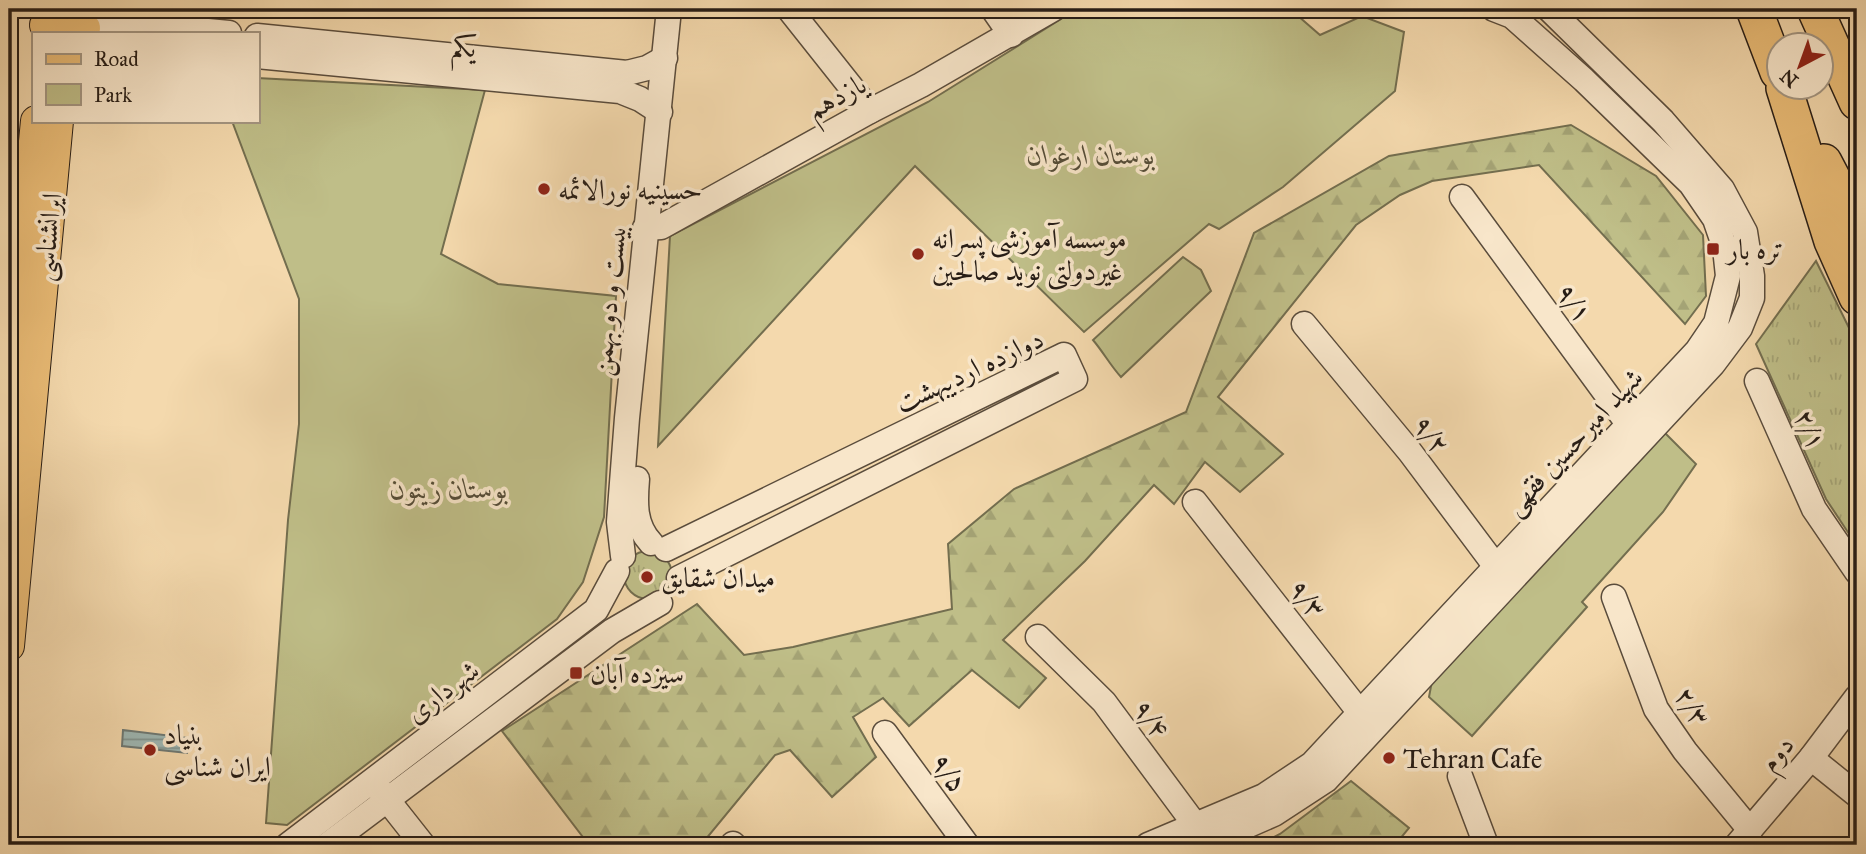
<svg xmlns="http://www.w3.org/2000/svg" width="1866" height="854" viewBox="0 0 1866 854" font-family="'IM FELL Great Primer',Amiri,serif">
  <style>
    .grass { fill: url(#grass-tufts); stroke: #736e4f; stroke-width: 2 }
    .forest { fill: url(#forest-firs); stroke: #736e4f; stroke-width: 2 }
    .green { fill: #bfbe88; stroke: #736e4f; stroke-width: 2 }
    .water { fill: url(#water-rules); stroke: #6f7a75; stroke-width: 2 }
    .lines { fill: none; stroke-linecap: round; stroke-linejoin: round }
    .minor-casing { stroke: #5a4c3c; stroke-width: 27 }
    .major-casing { stroke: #271d16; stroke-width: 32 }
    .highway-casing { stroke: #271d16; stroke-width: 38 }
    .minor { stroke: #f8e6ca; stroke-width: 24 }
    .major { stroke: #eabc76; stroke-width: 30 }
    .highway { stroke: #eabc76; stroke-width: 35 }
    .poi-dot { fill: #8f2418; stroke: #f8e6ca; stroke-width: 2.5 }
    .labels { text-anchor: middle; stroke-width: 7; stroke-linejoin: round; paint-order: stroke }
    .street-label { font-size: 28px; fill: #271d16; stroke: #f8e6ca }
    .park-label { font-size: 28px; font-style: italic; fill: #554d38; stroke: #f8e6ca }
    .poi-label { font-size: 28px; fill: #271d16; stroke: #f8e6ca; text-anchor: start }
  </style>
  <defs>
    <pattern id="grass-tufts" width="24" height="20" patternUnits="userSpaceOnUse" patternTransform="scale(1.75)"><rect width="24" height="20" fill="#bfbe88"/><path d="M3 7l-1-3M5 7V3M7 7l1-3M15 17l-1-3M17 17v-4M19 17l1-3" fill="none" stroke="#a4a375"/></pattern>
    <pattern id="forest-firs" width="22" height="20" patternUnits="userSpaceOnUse" patternTransform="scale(1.75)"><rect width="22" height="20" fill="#bfbe88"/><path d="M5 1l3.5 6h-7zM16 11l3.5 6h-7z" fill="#a4a375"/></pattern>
    <pattern id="water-rules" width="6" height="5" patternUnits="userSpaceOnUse" patternTransform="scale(1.75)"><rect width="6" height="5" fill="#9fb8b4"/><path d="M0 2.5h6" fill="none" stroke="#829591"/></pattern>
  </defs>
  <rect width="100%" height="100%" fill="#f4d9ad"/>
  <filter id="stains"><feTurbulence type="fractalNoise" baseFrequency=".00286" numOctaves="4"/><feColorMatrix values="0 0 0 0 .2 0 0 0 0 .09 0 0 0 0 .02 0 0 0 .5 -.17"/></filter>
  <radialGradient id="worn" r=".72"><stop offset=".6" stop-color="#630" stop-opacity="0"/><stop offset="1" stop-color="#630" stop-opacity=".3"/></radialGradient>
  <g class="grass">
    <path d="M1816,261l41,83v202l-31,-47 -70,-155z"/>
    <circle cx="648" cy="575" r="24"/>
  </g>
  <g class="forest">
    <path d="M1571,125l85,51 47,59 3,61 -21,28 -146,-159 -107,16 -32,14 -44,30 -138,172 65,57 -43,38 -35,-30 -31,42 -20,-19 -69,76 -82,79 43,38 -27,30 -47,-38 -63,56 -26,-28 -30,19 23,40 -44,40 -42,-47 -15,5 -74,90h-112l-87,-114 195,-127 47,51 49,-8 159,-38 -4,-65 66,-55 172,-77 68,-179 135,-77z"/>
    <path d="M1351,781l58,47 -14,17h-137l22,-11z"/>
  </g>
  <g class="green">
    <path d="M1077,9h213l30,26 42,-19 42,16 -9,59 -112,96 -64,42 -10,-5 -125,108 -169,-166 -257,280 12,-210 258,-134z"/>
    <path d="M257,78l228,12 -44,164 57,30 118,12 -12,221 -21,65 -26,37 -270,206 -21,-2 22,-303 11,-96v-125l-67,-178h25z"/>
    <path d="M1183,257l18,13 10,21 -90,86c-11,-12 -17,-24 -28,-37z"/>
    <path d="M1662,430l34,34 -33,48 -81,90 5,5 -115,129 -43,-39 3,-16z"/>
  </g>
  <path class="water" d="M123,730l66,8 -2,15 -65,-7z"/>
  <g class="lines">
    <g class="minor-casing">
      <g id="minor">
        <path d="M789,9l81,102"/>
        <path d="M993,9l18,26"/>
        <path d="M85,28l16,-7 128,12"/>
        <path d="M257,36l370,37 20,-5 18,-10"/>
        <path d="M257,56l363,35 20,8 20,13"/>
        <path d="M1462,197l167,228 10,9"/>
        <path d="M645,228l16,-1 209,-116 51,-26 132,-76"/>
        <path d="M1304,324l106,128 87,116 10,9"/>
        <path d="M1757,381l57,128 43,63"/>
        <path d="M637,479c-2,24 -3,46 14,64"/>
        <path d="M1195,502l166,212 10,10"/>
        <path d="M666,549l398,-194 11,24 -396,199"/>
        <path d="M623,556l-4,-34 8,-104 42,-409"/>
        <path d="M1614,597l42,112 29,42 65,79"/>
        <path d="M1038,637l66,65 92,124 6,14"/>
        <path d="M885,733l82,112"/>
        <path d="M1811,758l46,37"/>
        <path d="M1460,776l26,69"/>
        <path d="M378,788l45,57"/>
        <path d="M733,844l1,1"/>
        <path d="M288,845l308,-235 21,-39"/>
        <path d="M327,845l285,-214 48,-28"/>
        <path d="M1148,845l116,-49 48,-32 385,-413 19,-28 12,-47 -3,-28 -10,-29 -24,-35 -107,-104 -72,-64 -18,-7"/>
        <path d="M1203,845l71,-31 52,-34 387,-416 27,-36 12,-30v-22l-7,-44 -23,-43 -59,-68 -114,-112"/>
        <path d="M1737,845l74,-87 46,-61"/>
      </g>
    </g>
    <g class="major-casing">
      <g id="major">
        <path d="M45,25l40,3"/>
        <path d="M9,400l27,-279"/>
        <path d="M9,646l49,-525"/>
      </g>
    </g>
    <g class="highway-casing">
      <g id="highway">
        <path d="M1754,9l24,63"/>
        <path d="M1815,9l42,93"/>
        <path d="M1784,88l48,153 25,56"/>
        <path d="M1824,162l33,63"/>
      </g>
    </g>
    <use href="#minor" class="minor"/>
    <use href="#major" class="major"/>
    <use href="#highway" class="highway"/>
  </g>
  <g class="poi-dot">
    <circle cx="544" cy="189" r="7"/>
    <rect x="1706" y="242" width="14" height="14" rx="3.5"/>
    <circle cx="918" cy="254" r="7"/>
    <circle cx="647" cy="577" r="7"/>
    <rect x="569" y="666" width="14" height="14" rx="3.5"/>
    <circle cx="150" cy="750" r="7"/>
    <circle cx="1389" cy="758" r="7"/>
  </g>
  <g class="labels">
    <g class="street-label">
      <text transform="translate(464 46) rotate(6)" y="10">یکم</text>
      <text transform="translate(836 96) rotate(-28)" y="10">یازدهم</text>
      <text transform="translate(47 237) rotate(-84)" y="10">ایرانشناسی</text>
      <text transform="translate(608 300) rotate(-84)" y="10">بیست و دو بهمن</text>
      <text transform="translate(1575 302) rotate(54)" y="10">۹/۱</text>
      <text transform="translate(969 370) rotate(-25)" y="10">دوازده اردیبهشت</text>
      <text transform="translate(1811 429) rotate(66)" y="10">۲/۱</text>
      <text transform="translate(1432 434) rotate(52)" y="10">۹/۲</text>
      <text transform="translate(1573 441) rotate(-47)" y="10">شهید امیرحسین فقهی</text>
      <text transform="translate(1308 598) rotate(52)" y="10">۹/۳</text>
      <text transform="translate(442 691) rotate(-37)" y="10">شهرداری</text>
      <text transform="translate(1693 706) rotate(58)" y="10">۲/۳</text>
      <text transform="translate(1152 718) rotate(53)" y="10">۹/۴</text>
      <text transform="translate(1776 753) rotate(-50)" y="10">دوم</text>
      <text transform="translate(950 772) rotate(54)" y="10">۹/۵</text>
    </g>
    <g class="park-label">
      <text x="1091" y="164">بوستان ارغوان</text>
      <text x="449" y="498">بوستان زیتون</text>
    </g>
    <g class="poi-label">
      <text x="558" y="199">حسینیه نورالائمه</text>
      <text x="932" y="248">موسسه آموزشی پسرانه<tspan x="932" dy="32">غیردولتی نوید صالحین</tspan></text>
      <text x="1727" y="259">تره بار</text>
      <text x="661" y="587">میدان شقایق</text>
      <text x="590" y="683">سیزده آبان</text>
      <text x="164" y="744">بنیاد<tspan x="164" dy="32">ایران شناسی</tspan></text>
      <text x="1403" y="768">Tehran Cafe</text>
    </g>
  </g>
  <rect width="1866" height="854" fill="none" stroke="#f4d9ad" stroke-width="35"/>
  <rect x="10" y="10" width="1845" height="833" fill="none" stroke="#271d16" stroke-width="3.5"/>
  <rect x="18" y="18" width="1831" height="819" fill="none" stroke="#271d16" stroke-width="2"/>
  <rect x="32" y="32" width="228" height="91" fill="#f8e6ca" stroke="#a49682" stroke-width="2"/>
  <rect x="46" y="54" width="35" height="10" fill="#eabc76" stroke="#a49682" stroke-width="2"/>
  <text x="94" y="66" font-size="21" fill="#271d16">Road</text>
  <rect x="46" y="84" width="35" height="21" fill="#bfbe88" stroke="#a49682" stroke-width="2"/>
  <text x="94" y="102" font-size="21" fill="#271d16">Park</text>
  <g transform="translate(1800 66) rotate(221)"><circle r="33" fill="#f8e6ca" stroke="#a49682" stroke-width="2"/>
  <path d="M0-5L12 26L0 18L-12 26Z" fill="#8f2418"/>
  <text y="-10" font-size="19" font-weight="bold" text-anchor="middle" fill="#271d16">N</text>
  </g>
  <rect width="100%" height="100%" filter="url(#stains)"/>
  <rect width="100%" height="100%" fill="url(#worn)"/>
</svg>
